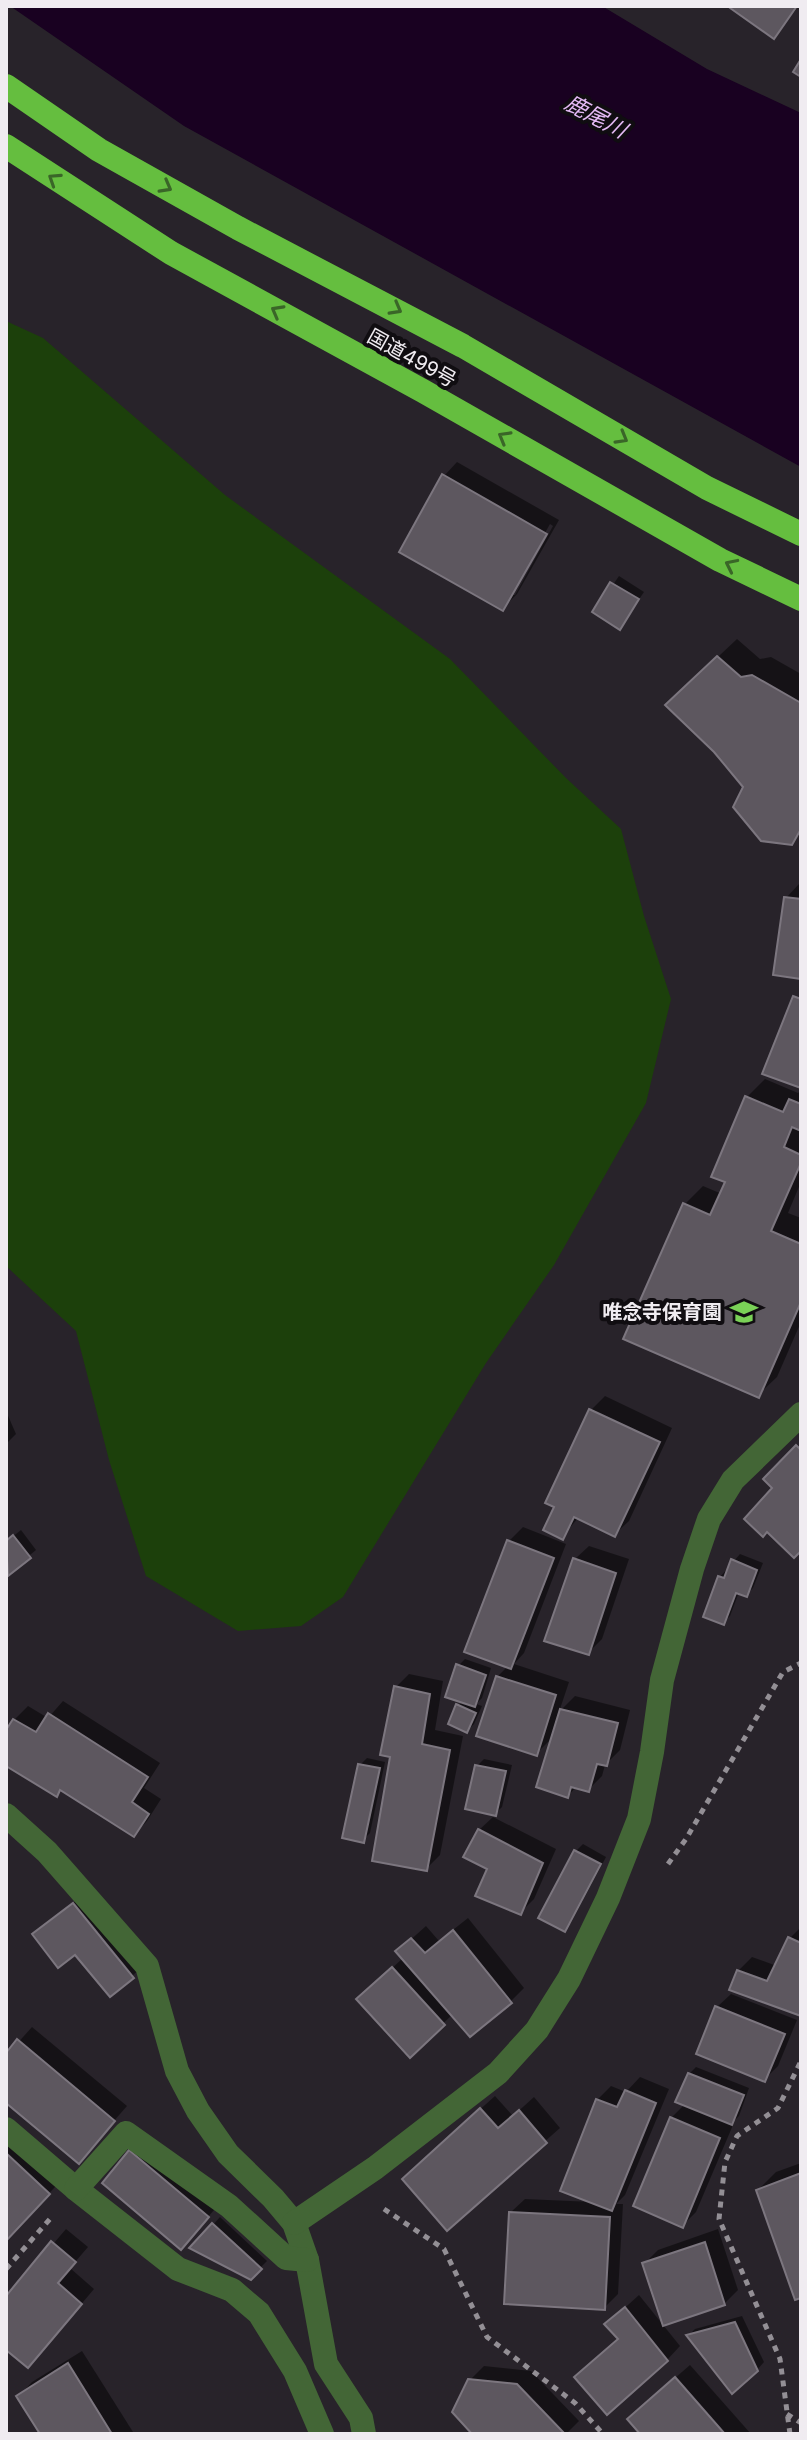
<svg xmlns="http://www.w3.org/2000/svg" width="807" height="2440" viewBox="0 0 807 2440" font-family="Inter,'Noto Sans JP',sans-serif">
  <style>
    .green { fill: #1c400b }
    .water { fill: #190121 }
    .shadow { fill: #0007; fill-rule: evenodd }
    .building { fill: #5d575f; stroke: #7c767f; stroke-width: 2 }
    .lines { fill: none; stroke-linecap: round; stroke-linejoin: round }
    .path { stroke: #938f95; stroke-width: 5; stroke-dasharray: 6 6; stroke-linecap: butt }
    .minor { stroke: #436636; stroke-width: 24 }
    .highway { stroke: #65be3f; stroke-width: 24 }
    .oneway { stroke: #3a6628 }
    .labels { text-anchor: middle; stroke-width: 8; stroke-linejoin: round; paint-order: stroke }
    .street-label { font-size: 20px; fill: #f0ecf1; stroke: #100d11 }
    .poi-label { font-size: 20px; font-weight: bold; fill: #f0ecf1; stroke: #100d11; text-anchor: end }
    .water-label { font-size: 22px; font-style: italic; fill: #e2b8f3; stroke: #100d11 }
  </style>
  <rect width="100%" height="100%" fill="#28232a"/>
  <path class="green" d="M6,321l37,17 182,157 225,164 116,119 55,51 23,87 27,83 -25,104 -92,162 -68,98 -143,234 -42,29 -63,5 -92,-55 -37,-116 -33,-129 -70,-65z"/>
  <path class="water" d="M10,6h592l105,63 94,44v354l-617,-341z"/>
  <g class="shadow">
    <path d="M734,6h65l-25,31z"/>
    <path d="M457,462l102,58 -42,74 -14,14 -59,-132zM550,524l3,2 -38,69h-5z"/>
    <path d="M619,576l25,16 -24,35 -25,-16z"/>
    <path d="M737,639l23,20 11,-2 30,17v159l-10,10 -46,-56 -59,-100z"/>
    <path d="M799,884h2v93l-15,-79z"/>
    <path d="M765,1079l33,14 3,-3v92l-13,31 13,5v104l-24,55 -19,18 -73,-191 18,-18 19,8 6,-13 18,-83z"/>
    <path d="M605,1396l67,32 -43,93 -14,13 -36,-17 -17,20 -5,-31 -9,-4 43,-92z"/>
    <path d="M6,1411l10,23 -10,10z"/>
    <path d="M523,1527l43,17 -42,109 -10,11 55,18 -10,30 16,-16 55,14 -10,40 -15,15 -3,11 -14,14 -12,-3 -8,9 -15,-59 -17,17 -39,-77 11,-11 1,-125z"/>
    <path d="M21,1530l15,20 -28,23 -2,-31z"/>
    <path d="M589,1546l40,13 -27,80 -14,14 -13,-94z"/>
    <path d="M740,1554l23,9 -10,25 -7,7 -7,-3 -9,24 -7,7 -3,-46z"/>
    <path d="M465,1659l26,9 -9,30 -6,6 6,2 -8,18 -7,7 -9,-25 5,-5 -5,-35z"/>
    <path d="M409,1674l34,7 -8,49 28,6 -23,119 -14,14 -34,-114 4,-68z"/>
    <path d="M63,1701l97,62 -16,25 17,11 -14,22 -13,14 -73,-46 -5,5 -50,-30v-30l8,-14 14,-14 20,12z"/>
    <path d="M367,1758l18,4 -15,71 -7,7 -3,-75z"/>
    <path d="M484,1759l28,6 -10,42 -7,7 -18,-48z"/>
    <path d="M493,1817l63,32 -22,50 -14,14 -31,-45 -10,-38z"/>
    <path d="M583,1844l23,13 -35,66 -7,7 12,-79z"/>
    <path d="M88,1891l59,72 -36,31 -36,-42 -40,-17z"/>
    <path d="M468,1918l56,70 -14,14 -57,12 -43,41 -37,-69 31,-29 -6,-6 28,-25 13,15z"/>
    <path d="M801,1927v87l-63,-43 14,-14 25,9 13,-28z"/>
    <path d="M731,1994l66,26 -19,46 -14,14 -47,-73z"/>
    <path d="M32,2027l95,79 -48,55 -73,-61v-44z"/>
    <path d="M696,2067l53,21 -10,28 -8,8 2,1 -37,87 -13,13 -12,-107 14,-14 4,-30z"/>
    <path d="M640,2077l29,12 -44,106 -9,9h7l-5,90 -14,14 -93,-96 14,-13 68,3 4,-102 14,-14 15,6z"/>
    <path d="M495,2096l18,20 21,-19 26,31 -113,100 -29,-63z"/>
    <path d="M6,2117l61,57 -61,66z"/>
    <path d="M131,2151l90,51 -40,46 -77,-65z"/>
    <path d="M801,2163v133l-43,-106 18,-18z"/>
    <path d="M220,2217l47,44 -17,17 -58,-30z"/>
    <path d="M66,2229l22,18 -18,21 24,21 -53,63 -35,-5v-48z"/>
    <path d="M718,2229l20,61 -14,14 -80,-40 14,-14z"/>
    <path d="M639,2295l41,51 -13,14 -47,-21 -13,-15z"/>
    <path d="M742,2316l22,46 -7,8 -68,-35 6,-6z"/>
    <path d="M82,2351l51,81 -2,2h-88l-24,-38 13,-14z"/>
    <path d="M690,2365l61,69h-108l1,-29z"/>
    <path d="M484,2366l47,5 48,50 -13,13h-91l-5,-54z"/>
  </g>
  <g class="building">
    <path d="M731,6h66l-23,33 -44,-31z"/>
    <path d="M801,59v18l-8,-5z"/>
    <path d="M442,474l105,60 -44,77 -104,-59z"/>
    <path d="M610,582l29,17 -19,31 -28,-18z"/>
    <path d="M717,656l24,21 11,-2 49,28v126l-9,16 -31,-4 -28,-34 10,-20 -29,-35 -49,-47z"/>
    <path d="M784,897l17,2v80l-28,-4z"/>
    <path d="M793,996l8,3v89l-39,-14z"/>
    <path d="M745,1096l38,16 6,-13 12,5v27l-9,-4 -8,20 17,8v8l-30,68 30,13v58l-42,96 -136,-59 60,-136 27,12 15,-33 -14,-5z"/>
    <path d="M589,1409l71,33 -45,95 -41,-20 -11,23 -20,-10 11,-23 -9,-4z"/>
    <path d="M796,1445l5,5v101l-7,7 -27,-26 -4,5 -19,-18 28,-31 -9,-9z"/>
    <path d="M13,1535l18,23 -23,18 -2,-35z"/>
    <path d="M507,1540l47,18 -43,111 -47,-17z"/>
    <path d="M573,1558l43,15 -27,82 -45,-14z"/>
    <path d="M731,1559l26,11 -10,27 -11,-4 -12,32 -21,-8 15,-41 6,2z"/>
    <path d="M456,1664l30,11 -11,32 -30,-10z"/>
    <path d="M496,1676l60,19 -19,61 -61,-20z"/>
    <path d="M394,1686l36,8 -8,50 28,6 -23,121 -55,-10 18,-104 -10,-2z"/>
    <path d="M456,1704l20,9 -9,20 -19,-9z"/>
    <path d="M560,1709l58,14 -11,43 -10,-2 -8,28 -18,-5 -3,11 -32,-11z"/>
    <path d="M48,1713l100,64 -16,25 17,12 -15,23 -74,-47 -3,7 -51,-31v-36l7,-11 23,13z"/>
    <path d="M358,1764l22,4 -16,75 -22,-5z"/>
    <path d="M475,1765l31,6 -10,45 -31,-7z"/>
    <path d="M478,1829l65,34 -22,52 -46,-19 12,-27 -24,-12z"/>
    <path d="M574,1850l27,14 -36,68 -27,-14z"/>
    <path d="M73,1903l61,75 -24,19 -35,-42 -17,13 -26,-34z"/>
    <path d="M453,1930l59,73 -42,34 -75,-86 16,-13 14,15z"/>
    <path d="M788,1937l13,6v73l-72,-26 8,-20 30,11z"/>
    <path d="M392,1967l53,58 -35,33 -54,-59z"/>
    <path d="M715,2006l70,28 -20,48 -69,-28z"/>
    <path d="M17,2039l98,82 -36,43 -73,-61v-50z"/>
    <path d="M688,2073l56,22 -12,30 -57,-23z"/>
    <path d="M625,2090l31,13 -44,108 -52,-20 36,-92 21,8z"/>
    <path d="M480,2108l18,20 21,-18 28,33 -100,88 -45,-52z"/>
    <path d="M670,2117l50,21 -37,90 -50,-22z"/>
    <path d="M129,2150l80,67 -28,33 -79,-67z"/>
    <path d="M6,2153l44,41 -44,47z"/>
    <path d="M801,2173v125l-6,2 -39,-110z"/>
    <path d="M509,2212l101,5 -5,93 -101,-6z"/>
    <path d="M212,2223l50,46 -11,11 -62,-32z"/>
    <path d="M51,2241l25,21 -18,21 24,21 -54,64 -22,-18v-54z"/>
    <path d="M705,2242l20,63 -62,21 -21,-63z"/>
    <path d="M625,2307l43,54 -61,54 -33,-38 44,-38 -14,-15z"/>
    <path d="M735,2322l23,49 -26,23 -46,-59z"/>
    <path d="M68,2363l44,71h-72l-24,-38z"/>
    <path d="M675,2377l50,57h-85l-13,-15z"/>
    <path d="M468,2379l49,5 48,50h-93l-20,-22z"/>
  </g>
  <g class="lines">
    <g class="path">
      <path d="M668,1864l18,-25 97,-167 18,-9"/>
      <path d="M384,2209l60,40 43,88 88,66 28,31"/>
      <path d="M6,2269l44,-50"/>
      <path d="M787,2414l14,9"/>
      <path d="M790,2434l-10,-75 -61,-140 6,-57 12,-26 41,-28 23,-47"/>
    </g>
    <g class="minor">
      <path d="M6,1815l41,37 100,114 30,105 21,40 30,43 45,44 21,25 13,37 19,104 35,54 3,16"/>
      <path d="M6,2129l70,60 102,80 54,21 27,23 36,58 27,63"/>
      <path d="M76,2189l50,-56 103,73 57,52 21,2"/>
      <path d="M294,2223l81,-55 123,-95 39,-43 32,-51 39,-81 31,-79 13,-67 10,-72 30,-111 17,-50 24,-39 68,-66"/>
    </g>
    <g class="highway">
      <path d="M6,86l93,64 139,78 225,118 244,142 94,46"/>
      <path d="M6,146l165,107 252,138 297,169 81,39"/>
    </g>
  </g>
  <defs><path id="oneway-chevron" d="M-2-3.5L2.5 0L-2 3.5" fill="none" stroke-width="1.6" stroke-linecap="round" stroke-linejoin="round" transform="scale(2)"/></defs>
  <g class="oneway">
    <use href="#oneway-chevron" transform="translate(54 179) rotate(-147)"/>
    <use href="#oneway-chevron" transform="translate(166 187) rotate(29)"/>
    <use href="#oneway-chevron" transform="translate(396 309) rotate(29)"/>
    <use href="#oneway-chevron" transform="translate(277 311) rotate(-151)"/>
    <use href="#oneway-chevron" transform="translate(504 437) rotate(-150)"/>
    <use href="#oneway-chevron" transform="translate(622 438) rotate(30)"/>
    <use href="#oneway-chevron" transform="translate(731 565) rotate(-154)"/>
  </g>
  <defs>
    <g id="school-bare" transform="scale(2.16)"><path d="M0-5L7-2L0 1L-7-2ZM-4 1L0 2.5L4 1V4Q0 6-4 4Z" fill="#7ad157" stroke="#100d11" stroke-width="2.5" paint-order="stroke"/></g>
  </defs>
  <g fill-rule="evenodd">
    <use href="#school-bare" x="744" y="1312"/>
  </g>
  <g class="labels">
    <g class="street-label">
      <text transform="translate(412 358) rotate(29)" y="7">国道499号</text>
    </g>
    <g class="poi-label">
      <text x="722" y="1319">唯念寺保育園</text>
    </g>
    <g class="water-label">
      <text transform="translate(596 116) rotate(28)" y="8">鹿尾川</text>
    </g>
  </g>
  <rect width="807" height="2440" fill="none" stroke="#f0ecf1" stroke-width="16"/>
</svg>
